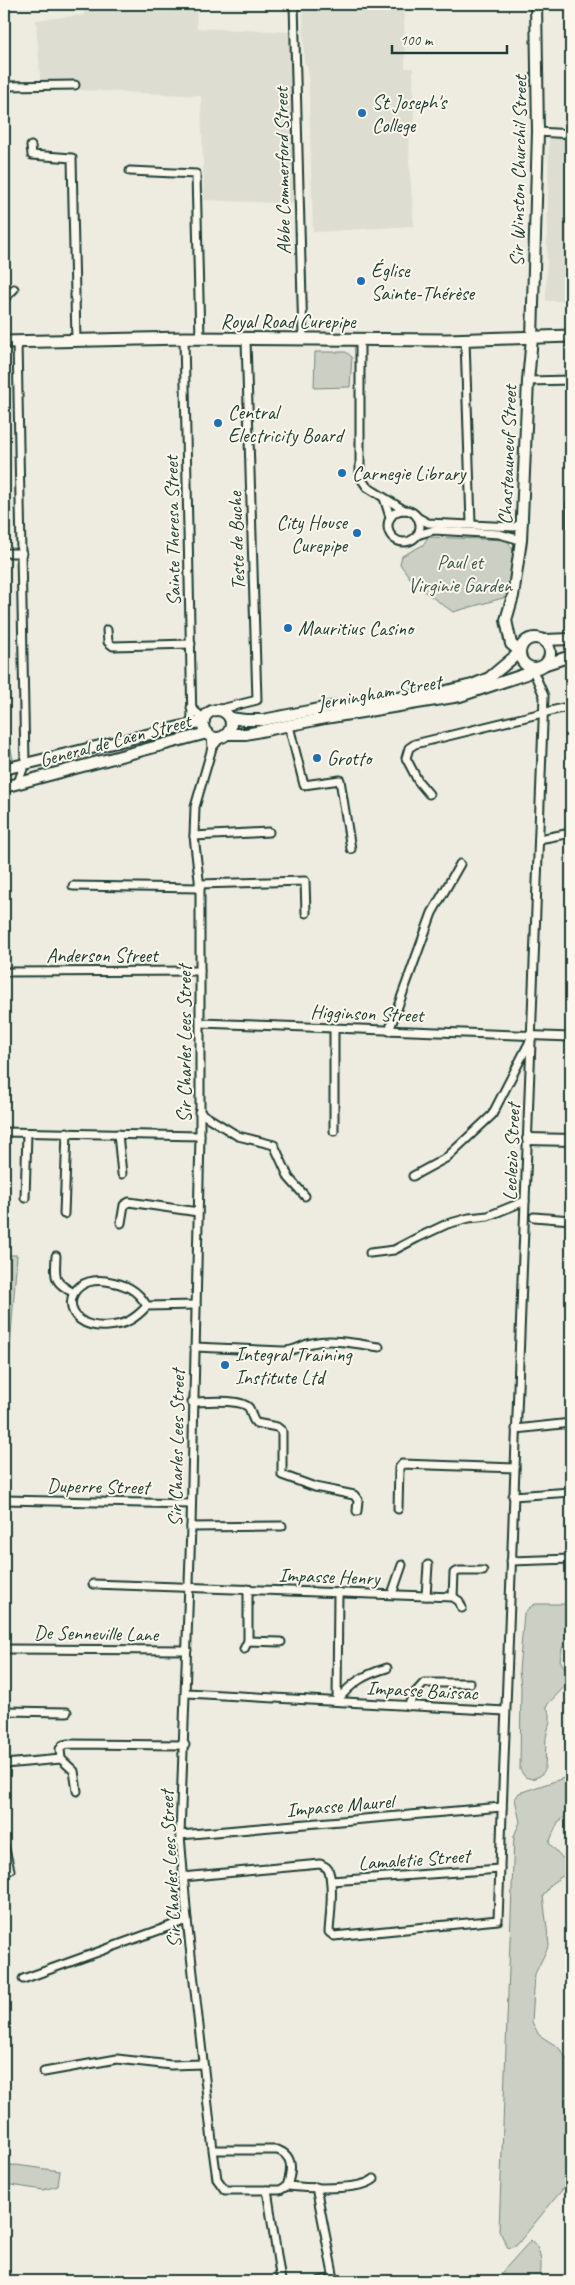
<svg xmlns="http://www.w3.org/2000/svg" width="575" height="2285" viewBox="0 0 575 2285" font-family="Caveat,sans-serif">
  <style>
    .built { fill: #ddddd2 }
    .green { fill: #cbcfc4; stroke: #75867c }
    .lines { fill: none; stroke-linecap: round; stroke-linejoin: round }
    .street-casing { stroke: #1f3d34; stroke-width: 11 }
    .secondary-casing { stroke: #1f3d34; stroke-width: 14 }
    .primary-casing { stroke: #1f3d34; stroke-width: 15 }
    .street { stroke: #fbf7ec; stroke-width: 7 }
    .secondary { stroke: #fbf7ec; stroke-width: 10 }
    .primary { stroke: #fbf7ec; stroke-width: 11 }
    .poi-dot { fill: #1f6fb2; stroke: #fbf7ec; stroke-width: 2 }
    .labels { text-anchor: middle; stroke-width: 4; stroke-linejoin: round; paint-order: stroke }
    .poi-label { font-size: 20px; fill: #1f3d34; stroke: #fbf7ec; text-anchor: start }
    .street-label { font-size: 20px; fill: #1f3d34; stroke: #fbf7ec }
    .park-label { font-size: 20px; fill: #415a51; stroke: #fbf7ec }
  </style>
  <rect width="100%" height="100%" fill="#eeece1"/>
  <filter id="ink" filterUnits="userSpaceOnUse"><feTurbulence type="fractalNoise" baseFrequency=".02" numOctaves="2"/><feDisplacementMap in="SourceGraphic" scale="10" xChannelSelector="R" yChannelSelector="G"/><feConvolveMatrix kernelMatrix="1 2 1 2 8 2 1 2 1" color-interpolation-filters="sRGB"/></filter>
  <g filter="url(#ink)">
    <g class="built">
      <path d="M85,4h111l1,24 96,4 6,172 -95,-4 -3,-104 -160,-8 -5,-68 48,-5z"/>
      <path d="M345,4h59l1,64h8l1,55 -4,10 -1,28 5,65 -101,6 -5,-165 -4,-5 -1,-56z"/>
      <path d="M549,139h22v162h-25z"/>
    </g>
    <g class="green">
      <path d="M315,352h31l6,5 -2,30 -36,1z"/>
      <path d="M428,537l79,3 7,12 -4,44 -57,16 -38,-27 -15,-21 2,-8 21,-11z"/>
      <path d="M4,718l9,41 -9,3z"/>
      <path d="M4,1255h13l-8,107 -5,-1z"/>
      <path d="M535,1604h36v26l-8,14 -3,16 4,7 7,2v11l-25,26 4,8v8l-4,15 -1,33 -5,6 -8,3 -7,-2 -5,-7 1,-84 -2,-15 5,-58 5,-5z"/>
      <path d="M570,1776l1,1v36l-13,9 -9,21 20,22v7l-17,11 -9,13 6,49 -14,29 -3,48 7,13 19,12 13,17v115l-55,67 -8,2 -9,-18 15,-394 6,-14 -5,-23 4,-6z"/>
      <path d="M16,2165l44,6 -2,15 -15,4 -32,-5 -7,2v-21z"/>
      <path d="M531,2240c13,12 10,26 9,41h-46z"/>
    </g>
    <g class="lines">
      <g class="street-casing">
        <g id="street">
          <path d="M294,4l9,334"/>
          <path d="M4,86l71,-1"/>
          <path d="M538,132l33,2"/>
          <path d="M31,146l1,9 40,3 4,183"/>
          <path d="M130,171l66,3 4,165"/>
          <path d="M4,299l10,-10"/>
          <path d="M184,338l8,384"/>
          <path d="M360,340v137l7,10 37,23"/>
          <path d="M465,340l6,184"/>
          <path d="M17,342l8,421 -7,20"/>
          <path d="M528,381l43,-1"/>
          <path d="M384,498l6,19"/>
          <circle cx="404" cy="526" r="16"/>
          <path d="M417,517l11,6 86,4 9,-4"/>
          <path d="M571,527v-23"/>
          <path d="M417,535l17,-5 65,4 22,6"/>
          <path d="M4,553h18"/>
          <path d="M107,630l1,12 5,4 78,-2"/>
          <path d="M191,708l13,11"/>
          <path d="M217,710l40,-10 -11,-360"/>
          <path d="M289,726l15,59 36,-5 11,69"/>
          <path d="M211,737l1,11 -17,59 -1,29 6,52v248l-9,391 -11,308 7,85 26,230 4,29 8,11h55l7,-4c5,-15 7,-31 -10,-36h-64"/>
          <path d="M212,748l9,-11"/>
          <path d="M429,794l-11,-13 -12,-23 3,-10 6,-4 156,-38"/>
          <path d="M194,836l75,-4"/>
          <path d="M539,839l32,-6"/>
          <path d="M199,884l106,-3 1,32"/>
          <path d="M73,886l127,2"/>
          <path d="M4,972l196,-1"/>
          <path d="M201,1023l370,14"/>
          <path d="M389,1031l43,-118 28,-49"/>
          <path d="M199,1112l39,24 36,9 15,33 16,18"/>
          <path d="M334,1131v-103"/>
          <path d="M4,1132l196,4"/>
          <path d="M118,1134l4,40"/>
          <path d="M413,1176l33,-18 46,-43 39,-76"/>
          <path d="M25,1198l2,-65"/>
          <path d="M64,1214l3,-82"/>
          <path d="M534,1217l37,3"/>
          <path d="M121,1223l3,-18 5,-3 69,10"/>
          <path d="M370,1253l24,-3 23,-12 30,-14 22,-6 19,-2 37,-15"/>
          <path d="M56,1256c-1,22 -3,26 18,37"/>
          <path d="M147,1306c-10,-17 -22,-22 -41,-25 -45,-6 -48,49 2,45 17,-1 27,-7 39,-20l49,-1"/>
          <path d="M195,1347l88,4c14,0 17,-6 29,-8 21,-5 46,1 67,4"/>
          <path d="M192,1402c12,0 49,-4 57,6 3,5 2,10 7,15l21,4 5,4v44l33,12 39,8 4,5 -1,11"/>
          <path d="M516,1429l55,-6"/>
          <path d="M513,1496l58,-4"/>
          <path d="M4,1500l187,4"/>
          <path d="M398,1509l1,-41 3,-4 113,4"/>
          <path d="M191,1527l91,-1"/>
          <path d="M511,1561l60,-2"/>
          <path d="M93,1584l360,13 6,4 3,7"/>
          <path d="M392,1594l10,-29"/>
          <path d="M426,1596l2,-31"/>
          <path d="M453,1597l1,-24 5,-2h24"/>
          <path d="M248,1641l33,1"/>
          <path d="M4,1649l183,1"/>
          <path d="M244,1649l4,-8v-52"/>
          <path d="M187,1693l318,18"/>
          <path d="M337,1701l1,-109"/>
          <path d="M337,1701c15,-19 27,-26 50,-33"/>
          <path d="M408,1706l6,-12 10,-11h46"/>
          <path d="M4,1711l63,1"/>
          <path d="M61,1759l-1,-10 3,-4 4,-1 118,1"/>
          <path d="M61,1759l13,12 3,20"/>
          <path d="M4,1764l57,-5"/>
          <path d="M180,1835l322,-28"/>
          <path d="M4,1845l6,25"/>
          <path d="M183,1877l137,-13c4,2 8,3 9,8 5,15 1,44 0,60l5,4 164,-16 46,-1224 -12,-28"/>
          <path d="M331,1881l169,-12"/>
          <path d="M23,1979l164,-59"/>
          <path d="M44,2072l73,-13 54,6 32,-1"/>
          <path d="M287,2186c20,2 73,5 87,-7"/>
          <path d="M316,2187l18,92 -14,2"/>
          <path d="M267,2190l14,91"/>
        </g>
      </g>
      <g class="secondary-casing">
        <g id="secondary">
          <circle cx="535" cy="653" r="15"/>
          <path d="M544,640l27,-1"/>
          <path d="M546,664l25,-8"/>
          <circle cx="217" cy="724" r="14"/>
          <path d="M230,718l15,2h18l61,-12 118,-16 30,-7 17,-7 31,-26 -9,-8 -5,-24 7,-24 8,-56 7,-159 4,-43 6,-206 -2,-128"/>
          <path d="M227,734h19l79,-16 135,-22 66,-22 6,-6"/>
          <path d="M4,769l200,-48"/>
          <path d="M4,787l203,-54"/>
          <path d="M528,1139l43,1"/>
        </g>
      </g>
      <g class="primary-casing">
        <path id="primary" d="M4,342l180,-4 263,2 124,-4"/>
      </g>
      <use href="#street" class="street"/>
      <use href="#secondary" class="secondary"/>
      <use href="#primary" class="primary"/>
    </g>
  </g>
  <g class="poi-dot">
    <circle cx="362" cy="113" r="5"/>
    <circle cx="361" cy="281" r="5"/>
    <circle cx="218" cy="423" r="5"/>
    <circle cx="342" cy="473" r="5"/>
    <circle cx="357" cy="533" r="5"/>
    <circle cx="288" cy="628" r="5"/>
    <circle cx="317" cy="758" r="5"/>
    <circle cx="225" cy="1365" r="5"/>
  </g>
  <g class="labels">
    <g class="poi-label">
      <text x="372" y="109">St Joseph's<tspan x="372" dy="23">College</tspan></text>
      <text x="371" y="277">Église<tspan x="371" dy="23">Sainte-Thérèse</tspan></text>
      <text x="228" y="419">Central<tspan x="228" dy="23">Electricity Board</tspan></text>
      <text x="352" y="480">Carnegie Library</text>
      <text x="347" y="529" text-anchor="end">City House<tspan x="347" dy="23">Curepipe</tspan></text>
      <text x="298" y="635">Mauritius Casino</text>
      <text x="327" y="765">Grotto</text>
      <text x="235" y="1361">Integral Training<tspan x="235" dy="23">Institute Ltd</tspan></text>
    </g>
    <g class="street-label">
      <text transform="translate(282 171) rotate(-91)" y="7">Abbe Commerford Street</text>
      <text transform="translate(518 171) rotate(-89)" y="7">Sir Winston Churchil Street</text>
      <text x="288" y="328">Royal Road Curepipe</text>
      <text transform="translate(507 455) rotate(-88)" y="7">Chasteauneuf Street</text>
      <text transform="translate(172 531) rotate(-91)" y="7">Sainte Theresa Street</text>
      <text transform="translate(236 541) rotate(-92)" y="7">Teste de Buche</text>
      <text transform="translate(379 692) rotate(-10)" y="7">Jerningham Street</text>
      <text transform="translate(115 740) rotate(-15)" y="7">General de Caen Street</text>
      <text x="102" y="962">Anderson Street</text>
      <text transform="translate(367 1013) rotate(2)" y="7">Higginson Street</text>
      <text transform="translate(184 1044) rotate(-90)" y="7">Sir Charles Lees Street</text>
      <text transform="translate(511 1152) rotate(-88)" y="7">Leclezio Street</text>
      <text transform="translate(176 1448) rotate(-89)" y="7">Sir Charles Lees Street</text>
      <text transform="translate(98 1486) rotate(1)" y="7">Duperre Street</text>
      <text transform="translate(329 1576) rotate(2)" y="7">Impasse Henry</text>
      <text transform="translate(96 1633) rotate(1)" y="7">De Senneville Lane</text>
      <text transform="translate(422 1690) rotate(3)" y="7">Impasse Baissac</text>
      <text transform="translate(340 1805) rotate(-5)" y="7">Impasse Maurel</text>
      <text transform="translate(414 1859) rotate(-4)" y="7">Lamaletie Street</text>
      <text transform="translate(170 1869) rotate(-93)" y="7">Sir Charles Lees Street</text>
    </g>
    <g class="park-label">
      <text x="460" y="569">Paul et<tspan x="460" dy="23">Virginie Garden</tspan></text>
    </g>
  </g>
  <rect width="575" height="2285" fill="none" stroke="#fbf7ec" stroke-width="20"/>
  <rect x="10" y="10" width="555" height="2265" fill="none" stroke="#1f3d34" stroke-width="2" filter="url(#ink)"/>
  <path d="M392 45v8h115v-8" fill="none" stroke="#1f3d34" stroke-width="2.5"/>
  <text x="400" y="45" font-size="15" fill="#1f3d34" stroke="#fbf7ec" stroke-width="4" paint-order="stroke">100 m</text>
</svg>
